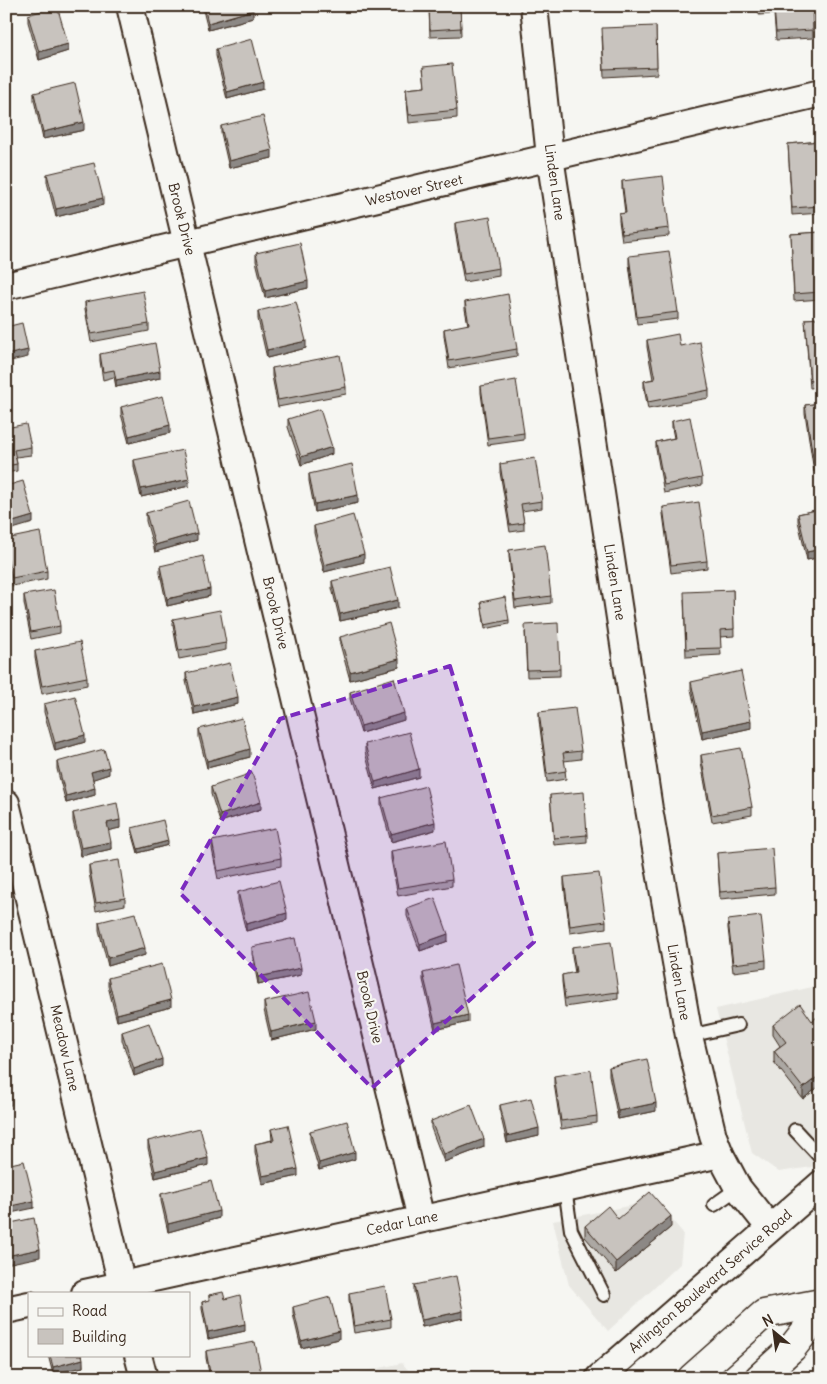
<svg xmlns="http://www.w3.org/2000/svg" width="827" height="1384" viewBox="0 0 827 1384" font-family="Delius,sans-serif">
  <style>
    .built { fill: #e8e7e2 }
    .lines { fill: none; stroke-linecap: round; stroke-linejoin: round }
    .lane-casing { stroke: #3b2a1e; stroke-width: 16 }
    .street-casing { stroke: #3b2a1e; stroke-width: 30 }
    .highway-casing { stroke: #3b2a1e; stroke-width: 31 }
    .lane { stroke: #f6f6f2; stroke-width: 12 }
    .street { stroke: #f6f6f2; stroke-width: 26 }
    .highway { stroke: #f6f6f2; stroke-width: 28 }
    .wall { fill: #aca8a3; stroke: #3b2a1e }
    .shaded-wall { fill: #8c8885; stroke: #3b2a1e }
    .building { fill: #c8c3be; stroke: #3b2a1e }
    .marked { fill: #7b2cbf; fill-opacity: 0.2; stroke: #7b2cbf; stroke-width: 4; stroke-dasharray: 10 6; stroke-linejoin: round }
    .labels { text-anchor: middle; stroke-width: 4.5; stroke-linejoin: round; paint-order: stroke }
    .street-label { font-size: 14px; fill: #3b2a1e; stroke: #f6f6f2 }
  </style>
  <rect width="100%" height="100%" fill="#f6f6f2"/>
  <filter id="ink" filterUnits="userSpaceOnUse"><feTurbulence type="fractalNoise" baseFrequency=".02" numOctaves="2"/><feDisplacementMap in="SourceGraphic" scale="10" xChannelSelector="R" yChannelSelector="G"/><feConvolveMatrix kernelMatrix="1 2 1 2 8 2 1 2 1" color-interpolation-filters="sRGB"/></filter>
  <g filter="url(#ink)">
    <g class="built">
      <path d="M821,985v174l-9,8 -33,5 -27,-19 -36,-144z"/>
      <path d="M638,1204l24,4 21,25 -3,31 -72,67 -39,-46 -16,-64z"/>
      <path d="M402,1363l13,15h-76l11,-3z"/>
    </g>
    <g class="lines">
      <g class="lane-casing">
        <g id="lane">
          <path d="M689,1036l49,-11"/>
          <path d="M795,1130l26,28"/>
          <path d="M565,1188l6,42 33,65"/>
          <path d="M714,1205l24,-17"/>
        </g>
      </g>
      <g class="street-casing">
        <g id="street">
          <path d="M130,6l291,1213"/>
          <path d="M534,6l16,151 99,652 40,227 24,100 7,18 18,34 32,40"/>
          <path d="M6,286l815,-193"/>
          <path d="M6,803l118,490"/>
          <path d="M85,1293l635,-139"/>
          <path d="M6,1310l23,-5"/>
          <path d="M138,1355l6,23"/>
          <path d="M599,1378l222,-194"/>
        </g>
      </g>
      <g class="highway-casing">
        <g id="highway">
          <path d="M692,1378l72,-64 57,-11"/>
          <path d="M759,1378l33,-30 29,-37"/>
        </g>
      </g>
      <use href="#lane" class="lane"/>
      <use href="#street" class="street"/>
      <use href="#highway" class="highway"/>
    </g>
    <g class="wall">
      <path d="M202,6h50l1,12 -45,12z"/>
      <path d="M429,6h31l1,30 -31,1z"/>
      <path d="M759,6h53l1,32 -37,2 -2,-26 -15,1z"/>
      <path d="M28,15l40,36 -29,9 -11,-38z"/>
      <path d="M656,26l1,48 -53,3 -2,-41z"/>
      <path d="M216,49l47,40 -36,10 -11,-43z"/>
      <path d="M423,67l34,43v8l-48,5 -3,-34 19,-2z"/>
      <path d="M34,93l50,37 -41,9 -9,-39z"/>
      <path d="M221,126l51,32 -43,10 -8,-35z"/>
      <path d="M821,141v72l-29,2 -4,-71z"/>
      <path d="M47,174l56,31 -47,12 -9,-35z"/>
      <path d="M622,181l47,47v8l-47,5 -3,-20v-7l6,-1 -3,-25z"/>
      <path d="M455,223l44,45v8l-35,6 -9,-52z"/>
      <path d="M821,232v67l-27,2 -3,-67z"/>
      <path d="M256,253l52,35 -43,10 -9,-37z"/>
      <path d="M629,256l49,56v7l-41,5 -8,-60z"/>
      <path d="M85,302l64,22v7l-58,11 -6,-33z"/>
      <path d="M465,302l52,47v7l-68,12 -5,-32v-7l24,-4 -3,-16z"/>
      <path d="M258,311l48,37 -39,10 -9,-39z"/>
      <path d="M821,318v69l-11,1 -5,-69z"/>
      <path d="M647,340l33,6 29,44v8l-61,11 -4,-21v-7l9,-2 -6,-32z"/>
      <path d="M100,354l60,24 -44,9 -2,-10 -11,3 -3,-19z"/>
      <path d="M272,368l74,19v7l-68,13 -6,-31z"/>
      <path d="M481,386l43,47v7l-36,5 -7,-52z"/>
      <path d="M821,403v67l-7,2 -9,-59v-8z"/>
      <path d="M121,407l49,26 -41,10 -8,-29z"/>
      <path d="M288,419l44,35 -31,11 -13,-38z"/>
      <path d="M672,421l30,57v7l-38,8 -8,-44v-7l18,-4 -2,-10z"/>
      <path d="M6,428l25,19v8l-15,2 1,7v7l-11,2z"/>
      <path d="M134,460l55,26 -48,11 -7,-30z"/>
      <path d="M500,464l42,37v7l-20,3 2,12v7l-14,2 -10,-60z"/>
      <path d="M309,474l49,29 -43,9 -6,-31z"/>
      <path d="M821,487v70l-14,3 -9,-39v-7l21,-5 -3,-14v-7z"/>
      <path d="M663,507l44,54v7l-36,5 -8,-59z"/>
      <path d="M146,513l51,27 -42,12 -9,-31z"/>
      <path d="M314,526l50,36 -40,10 -10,-39z"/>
      <path d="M6,539l41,32v8l-35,7 -6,-28z"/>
      <path d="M509,550l42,46v7l-36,5 -6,-51z"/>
      <path d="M160,566l50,30 -43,10 -7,-33z"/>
      <path d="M332,581l66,27 -58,13 -8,-33z"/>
      <path d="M733,590l1,46 -14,1 1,18 -35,2 -2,-58z"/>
      <path d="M24,595l36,31v7l-29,6 -7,-36z"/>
      <path d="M481,602l28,18v4l-24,5z"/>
      <path d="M173,619l53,24v7l-47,9 -6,-33z"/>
      <path d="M525,632l35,37v7l-33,1z"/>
      <path d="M340,637l59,30 -49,13 -10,-36z"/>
      <path d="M35,651l52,26v8l-45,9 -7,-36z"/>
      <path d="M186,673l52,31 -44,10 -8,-33z"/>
      <path d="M691,682l60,46 -49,11 -11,-50z"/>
      <path d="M350,692l54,28 -43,13 -11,-34z"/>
      <path d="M44,704l41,38 -30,9 -11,-39z"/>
      <path d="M539,712l42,39v8l-17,2 2,18 -19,3 -8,-62z"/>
      <path d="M199,729l51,28 -43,11 -8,-31z"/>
      <path d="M365,744l54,33 -44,12 -10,-37z"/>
      <path d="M701,755l51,52v8l-40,7 -11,-59z"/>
      <path d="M57,762l52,12 -16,5 2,16 -29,8 -9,-34z"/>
      <path d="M211,787l50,22 -41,13 -9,-28z"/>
      <path d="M550,795l37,40v7l-33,3z"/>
      <path d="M381,798l54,32 -44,12 -10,-37z"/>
      <path d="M73,813l47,15 -12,2 3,19 -30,7 -8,-35z"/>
      <path d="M132,828l36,17 -30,8 -6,-21z"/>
      <path d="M212,841l69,17v8l-63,13 -6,-30z"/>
      <path d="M391,851l61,28v7l-54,10 -7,-37z"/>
      <path d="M717,853l58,34v7l-55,5z"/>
      <path d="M89,865l36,33v7l-29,6 -7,-38z"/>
      <path d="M564,877l42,44v7l-36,5 -6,-48z"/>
      <path d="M238,892l49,28 -41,11 -8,-31z"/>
      <path d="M407,908l41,33 -28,10 -13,-35z"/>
      <path d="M728,920l38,40v8l-33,4 -5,-44z"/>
      <path d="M99,922l46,33 -37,11 -9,-36z"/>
      <path d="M252,947l49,28 -43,9 -6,-30z"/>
      <path d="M572,947l46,45v7l-53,8 -3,-25v-7l13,-2 -3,-18z"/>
      <path d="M423,973l45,49 -33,8 -12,-50z"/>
      <path d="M108,978l63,29 -54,14 -9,-35z"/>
      <path d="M264,1002l52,27 -45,11 -7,-30z"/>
      <path d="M821,1014v71l-18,14 -29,-37v-11l6,-5 -7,-11v-10l39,-4z"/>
      <path d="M122,1032l40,34 -28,10 -12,-36z"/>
      <path d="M609,1067l47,44 -38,8 -9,-44z"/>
      <path d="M554,1076l43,40v7l-36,6 -7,-46z"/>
      <path d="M500,1105l39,31 -32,7 -7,-30z"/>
      <path d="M431,1121l53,26 -40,15 -13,-34z"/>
      <path d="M271,1129l27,47 -36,8 -7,-32v-8l17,-4z"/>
      <path d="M310,1131l45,28 -36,11 -9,-31z"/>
      <path d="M148,1141l60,24 -53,13 -7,-30z"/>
      <path d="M161,1194l58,24 -51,14 -7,-31z"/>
      <path d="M618,1219l53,8 -55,46 -31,-36v-11z"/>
      <path d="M414,1285l49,33 -41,9 -8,-35z"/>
      <path d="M349,1293l42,26v8l-37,6 -5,-33z"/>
      <path d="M209,1295l16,4 20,32 -37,8 -6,-30v-7l7,-2z"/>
      <path d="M293,1307l46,32 -38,9 -8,-34z"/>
      <path d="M206,1351l56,27h-52l-4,-20z"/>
      <path d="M48,1355h34l1,12 -30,7z"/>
    </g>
    <g class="shaded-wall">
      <path d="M253,10v8l-45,12v-7z"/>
      <path d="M68,44v7l-29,9v-8z"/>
      <path d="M263,82v7l-36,10v-7z"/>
      <path d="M84,122v8l-41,9v-7z"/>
      <path d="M272,150v8l-43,10v-7z"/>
      <path d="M103,198v7l-47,12v-8z"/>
      <path d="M308,281v7l-43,10v-7z"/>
      <path d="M306,341v7l-39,10v-8z"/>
      <path d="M28,350v7l-22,5v-7z"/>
      <path d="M160,371v7l-44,9v-7z"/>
      <path d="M170,425v8l-41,10v-7z"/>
      <path d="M332,447v7l-31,11v-8z"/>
      <path d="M189,479v7l-48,11v-8z"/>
      <path d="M358,495v8l-43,9v-8z"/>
      <path d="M33,516v7l-27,8v-7z"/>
      <path d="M197,533v7l-42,12v-7z"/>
      <path d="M821,549v8l-14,3v-8z"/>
      <path d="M364,554v8l-40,10v-7z"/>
      <path d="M210,589v7l-43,10v-7z"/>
      <path d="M398,600v8l-58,13v-7z"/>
      <path d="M399,659v8l-49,13v-8z"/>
      <path d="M238,697v7l-44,10v-7z"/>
      <path d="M404,713v7l-43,13v-7z"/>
      <path d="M751,721v7l-49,11v-8z"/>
      <path d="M85,735v7l-30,9v-8z"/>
      <path d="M250,749v8l-43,11v-7z"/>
      <path d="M109,767v7l-18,6v-8z"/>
      <path d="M419,769v8l-44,12v-7z"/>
      <path d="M95,788v7l-29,8v-7z"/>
      <path d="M261,802v7l-41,13v-7z"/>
      <path d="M120,820v8l-13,3v-8z"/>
      <path d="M435,822v8l-44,12v-8z"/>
      <path d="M168,841v4l-30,8v-4z"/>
      <path d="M111,842v7l-30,7v-8z"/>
      <path d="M287,913v7l-41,11v-7z"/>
      <path d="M448,934v7l-28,10v-7z"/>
      <path d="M145,948v7l-37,11v-8z"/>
      <path d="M301,968v7l-43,9v-7z"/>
      <path d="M171,1000v7l-54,14v-7z"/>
      <path d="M468,1015v7l-33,8v-7z"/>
      <path d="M316,1021v8l-45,11v-8z"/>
      <path d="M162,1059v7l-28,10v-7z"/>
      <path d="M821,1074v11l-18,14v-11z"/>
      <path d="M11,1097v8l-5,1v-8z"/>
      <path d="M656,1103v8l-38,8v-8z"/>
      <path d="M539,1128v8l-32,7v-7z"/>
      <path d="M484,1139v8l-40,15v-8z"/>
      <path d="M355,1152v7l-36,11v-7z"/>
      <path d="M208,1158v7l-53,13v-7z"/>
      <path d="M298,1169v7l-36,8v-8z"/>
      <path d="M34,1201v7l-28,6v-7z"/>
      <path d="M219,1211v7l-51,14v-8z"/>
      <path d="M671,1216v11l-55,46v-11z"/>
      <path d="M40,1249v8l-34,7v-8z"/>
      <path d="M463,1311v7l-41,9v-7z"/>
      <path d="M245,1324v7l-37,8v-7z"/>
      <path d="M339,1331v8l-38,9v-7z"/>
      <path d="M83,1359v8l-30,7v-7z"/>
    </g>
    <g class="building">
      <path d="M57,6l11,38 -29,8 -11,-37z"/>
      <path d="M204,6h48l1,4 -45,13z"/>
      <path d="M429,6h31l1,22 -31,2z"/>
      <path d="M759,6h53l1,24 -37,2 -2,-25h-15z"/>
      <path d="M656,26l1,41 -53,2 -2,-41z"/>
      <path d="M252,39l11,43 -36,10 -11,-43z"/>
      <path d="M452,64l5,46 -48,5 -3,-26 19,-2 -2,-20z"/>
      <path d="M75,83l9,39 -41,10 -9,-39z"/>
      <path d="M263,116l9,34 -43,11 -8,-35z"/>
      <path d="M821,141v65l-29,2 -4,-64z"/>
      <path d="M94,163l9,35 -47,11 -9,-35z"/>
      <path d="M663,176l6,52 -47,6 -3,-20 7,-1 -4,-32z"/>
      <path d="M490,217l9,51 -35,6 -9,-51z"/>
      <path d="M821,232v60l-27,2 -3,-60z"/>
      <path d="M300,243l8,38 -43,10 -9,-38z"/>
      <path d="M669,251l9,61 -41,5 -8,-61z"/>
      <path d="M143,291l6,33 -58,10 -6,-32z"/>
      <path d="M508,294l9,55 -68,12 -5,-32 25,-5 -4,-22z"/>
      <path d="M296,302l10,39 -39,9 -9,-39z"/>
      <path d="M821,318v62l-11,1 -5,-62z"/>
      <path d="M22,323l6,27 -22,5v-28z"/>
      <path d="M678,334l2,12 20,-4 9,48 -61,12 -4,-21 11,-2 -8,-39z"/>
      <path d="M155,343l5,28 -44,9 -2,-10 -11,2 -3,-18z"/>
      <path d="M340,355l6,32 -68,13 -6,-32z"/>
      <path d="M516,380l8,53 -36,5 -7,-52z"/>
      <path d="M163,396l7,29 -41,11 -8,-29z"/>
      <path d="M821,403v60l-7,1 -9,-59z"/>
      <path d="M320,409l12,38 -31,10 -13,-38z"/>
      <path d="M690,417l12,61 -38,7 -8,-43 19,-4 -3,-17z"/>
      <path d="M26,424l5,23 -17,3 3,14 -11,2v-38z"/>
      <path d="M183,450l6,29 -48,10 -7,-29z"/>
      <path d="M535,458l7,43 -21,3 3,19 -14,2 -10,-61z"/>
      <path d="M352,464l6,31 -43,9 -6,-30z"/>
      <path d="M23,481l10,35 -27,8v-38z"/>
      <path d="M821,487v21l-5,-20z"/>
      <path d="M189,501l8,32 -42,12 -9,-32z"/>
      <path d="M699,502l8,59 -36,4 -8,-58z"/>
      <path d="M821,509v40l-14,3 -9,-38z"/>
      <path d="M353,515l11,39 -40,11 -10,-39z"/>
      <path d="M40,532l7,39 -35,7 -6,-27v-12z"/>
      <path d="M545,545l6,51 -36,5 -6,-51z"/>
      <path d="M203,556l7,33 -43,10 -7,-33z"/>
      <path d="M390,567l8,33 -58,14 -8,-33z"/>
      <path d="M54,590l6,36 -29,6 -7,-37z"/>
      <path d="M733,590l1,39 -14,1 1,18 -35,1 -2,-57z"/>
      <path d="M505,597l4,23 -24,5 -4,-23z"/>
      <path d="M220,610l6,33 -47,8 -6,-32z"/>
      <path d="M389,623l10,36 -49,13 -10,-35z"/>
      <path d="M558,623l2,46 -33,1 -2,-45z"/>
      <path d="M80,642l7,35 -45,9 -7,-35z"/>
      <path d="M230,663l8,34 -44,10 -8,-34z"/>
      <path d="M741,671l10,50 -49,10 -11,-49z"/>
      <path d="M394,678l10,35 -43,13 -11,-34z"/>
      <path d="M75,696l10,39 -30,8 -11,-39z"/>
      <path d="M575,708l6,43 -18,2 3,18 -19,3 -8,-62z"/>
      <path d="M242,718l8,31 -43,12 -8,-32z"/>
      <path d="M409,732l10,37 -44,13 -10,-38z"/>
      <path d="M741,748l11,59 -40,8 -11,-60z"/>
      <path d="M104,749l5,18 -18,5 4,16 -29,8 -9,-34z"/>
      <path d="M252,773l9,29 -41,13 -9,-28z"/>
      <path d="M426,786l9,36 -44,12 -10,-36z"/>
      <path d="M584,792l3,43 -33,3 -4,-43z"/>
      <path d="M117,803l3,17 -13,3 4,19 -30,6 -8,-35z"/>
      <path d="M163,820l5,21 -30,8 -6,-21z"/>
      <path d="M275,828l6,30 -63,13 -6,-30z"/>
      <path d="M446,841l6,38 -54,9 -7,-37z"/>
      <path d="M772,848l3,39 -55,5 -3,-39z"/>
      <path d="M119,860l6,38 -29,5 -7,-38z"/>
      <path d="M599,873l7,48 -36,5 -6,-49z"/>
      <path d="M279,881l8,32 -41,11 -8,-32z"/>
      <path d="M435,898l13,36 -28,10 -13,-36z"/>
      <path d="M135,913l10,35 -37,10 -9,-36z"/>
      <path d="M761,916l5,44 -33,4 -5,-44z"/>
      <path d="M295,938l6,30 -43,9 -6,-30z"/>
      <path d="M611,942l7,50 -53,7 -3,-24 14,-3 -4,-25z"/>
      <path d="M162,964l9,36 -54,14 -9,-36z"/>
      <path d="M456,965l12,50 -33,8 -12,-50z"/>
      <path d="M309,992l7,29 -45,11 -7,-30z"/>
      <path d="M800,1004l12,17 9,-7v60l-18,14 -29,-37 12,-9 -13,-17z"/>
      <path d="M149,1023l13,36 -28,10 -12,-37z"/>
      <path d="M647,1059l9,44 -38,8 -9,-44z"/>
      <path d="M591,1070l6,46 -36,5 -7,-45z"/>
      <path d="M6,1077l5,20 -5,1z"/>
      <path d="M531,1098l8,30 -32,8 -7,-31z"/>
      <path d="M471,1105l13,34 -40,15 -13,-33z"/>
      <path d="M347,1121l8,31 -36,11 -9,-32z"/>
      <path d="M288,1125l10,44 -36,7 -7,-32 19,-4 -3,-11z"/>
      <path d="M200,1128l8,30 -53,13 -7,-30z"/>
      <path d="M24,1161l10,40 -28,6v-42z"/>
      <path d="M211,1181l8,30 -51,13 -7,-30z"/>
      <path d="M650,1192l21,24 -55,46 -31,-36 23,-20 10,13z"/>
      <path d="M34,1218l6,31 -34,7v-32z"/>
      <path d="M456,1276l7,35 -41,9 -8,-35z"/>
      <path d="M385,1286l6,33 -37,7 -5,-33z"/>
      <path d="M223,1292l2,7 15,-4 5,29 -37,8 -6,-30 8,-2 -1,-5z"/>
      <path d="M330,1297l9,34 -38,10 -8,-34z"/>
      <path d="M255,1342l7,36h-51l-5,-27z"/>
      <path d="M50,1355h32l1,4 -30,8z"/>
    </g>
  </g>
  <path class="marked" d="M450,666l84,276 -162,146 -192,-195 100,-174z"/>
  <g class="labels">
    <g class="street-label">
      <text transform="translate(555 182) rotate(82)" y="5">Linden Lane</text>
      <text transform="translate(414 190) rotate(-13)" y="5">Westover Street</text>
      <text transform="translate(182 219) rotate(76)" y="5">Brook Drive</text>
      <text transform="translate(615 582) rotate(81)" y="5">Linden Lane</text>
      <text transform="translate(276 613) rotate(77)" y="5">Brook Drive</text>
      <text transform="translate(679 982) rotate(80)" y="5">Linden Lane</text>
      <text transform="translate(370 1007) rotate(77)" y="5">Brook Drive</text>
      <text transform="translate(65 1048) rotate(77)" y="5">Meadow Lane</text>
      <text transform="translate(402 1223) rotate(-12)" y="5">Cedar Lane</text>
      <text transform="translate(710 1281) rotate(-41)" y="5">Arlington Boulevard Service Road</text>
    </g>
  </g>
  <rect width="827" height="1384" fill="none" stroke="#f6f6f2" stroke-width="25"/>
  <rect x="12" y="12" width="802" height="1359" fill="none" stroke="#3b2a1e" stroke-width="2" filter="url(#ink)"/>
  <rect x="28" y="1292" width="162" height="65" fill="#f6f6f2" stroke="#aba49d"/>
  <rect x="38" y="1308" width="25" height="8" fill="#f6f6f2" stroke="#aba49d"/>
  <text x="72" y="1316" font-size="15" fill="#3b2a1e">Road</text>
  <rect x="38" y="1329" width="25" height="15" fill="#c8c3be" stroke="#aba49d"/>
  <text x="72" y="1342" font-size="15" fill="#3b2a1e">Building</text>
  <g transform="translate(774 1332) rotate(331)" stroke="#f6f6f2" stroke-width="4" paint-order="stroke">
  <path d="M0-4L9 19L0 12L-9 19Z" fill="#3b2a1e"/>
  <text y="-8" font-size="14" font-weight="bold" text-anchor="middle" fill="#3b2a1e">N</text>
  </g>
</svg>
